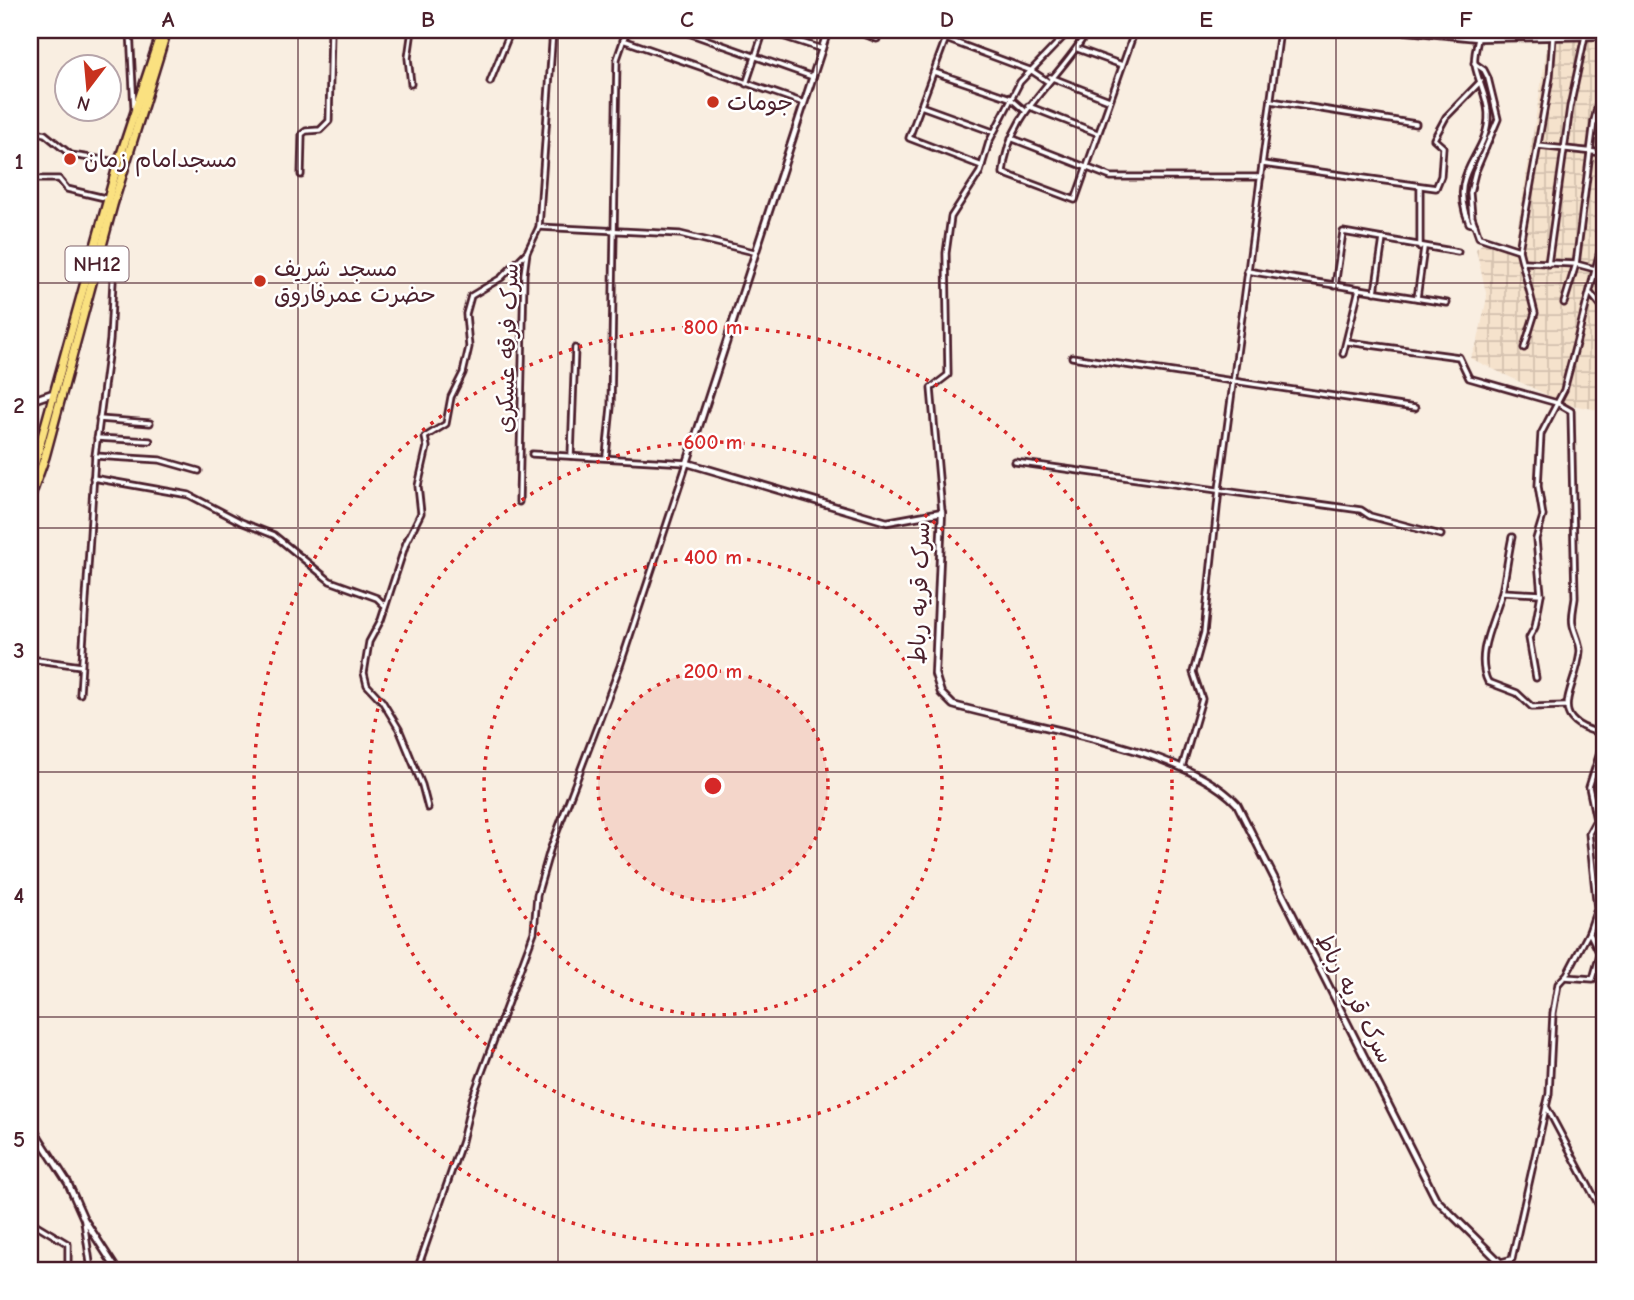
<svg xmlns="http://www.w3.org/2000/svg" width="1634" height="1300" viewBox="0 0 1634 1300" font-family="'Comic Neue','Playpen Sans Arabic',sans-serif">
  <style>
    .industrial { fill: url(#industrial-grid) }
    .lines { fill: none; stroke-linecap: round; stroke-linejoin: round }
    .minor-casing { stroke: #4a1f2b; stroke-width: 9 }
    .tertiary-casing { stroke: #4a1f2b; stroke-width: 10 }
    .trunk-casing { stroke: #4a1f2b; stroke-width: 12 }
    .minor { stroke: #fff; stroke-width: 3.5 }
    .tertiary { stroke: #fff; stroke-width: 4.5 }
    .trunk { stroke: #fae180; stroke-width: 7 }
    .grid { fill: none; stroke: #4a1f2b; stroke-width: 2; stroke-opacity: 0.55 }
    .ring { fill: none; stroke: #d62828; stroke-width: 3.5; stroke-dasharray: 3.5 7 }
    .poi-dot { fill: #c8321e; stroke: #fff; stroke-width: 2.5 }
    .labels { text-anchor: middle; stroke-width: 5; stroke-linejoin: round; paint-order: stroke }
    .shield { fill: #fff; stroke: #80626b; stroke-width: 2 }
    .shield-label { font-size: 21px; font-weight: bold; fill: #4a1f2b }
    .poi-label { font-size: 23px; fill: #4a1f2b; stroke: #fff; text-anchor: start }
    .street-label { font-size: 23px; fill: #4a1f2b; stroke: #fff }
    .centre { fill: #d62828; stroke: #fff; stroke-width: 3.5 }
    .ring-label { font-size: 21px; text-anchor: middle; font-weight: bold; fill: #d62828; stroke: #fff; stroke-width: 5; stroke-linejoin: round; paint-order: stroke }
    .neatline { fill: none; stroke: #4a1f2b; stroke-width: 2.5 }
    .grid-label { font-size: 23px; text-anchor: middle; font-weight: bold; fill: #4a1f2b }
  </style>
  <defs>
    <pattern id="industrial-grid" width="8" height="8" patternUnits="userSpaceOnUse" patternTransform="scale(1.75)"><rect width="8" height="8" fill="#f5e2cc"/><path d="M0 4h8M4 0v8" fill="none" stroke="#d4c1af"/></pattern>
  </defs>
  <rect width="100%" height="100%" fill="#f9eee1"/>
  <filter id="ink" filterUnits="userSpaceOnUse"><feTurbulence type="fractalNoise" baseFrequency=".0143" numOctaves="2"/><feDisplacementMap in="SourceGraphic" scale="14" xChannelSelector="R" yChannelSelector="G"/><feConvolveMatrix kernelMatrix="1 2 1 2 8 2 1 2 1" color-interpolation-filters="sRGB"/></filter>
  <g filter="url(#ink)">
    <path class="industrial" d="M1604,40v309l-6,26 6,8v28l-38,-7 -96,-46 8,-18 9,-43 -11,-48 7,-6 32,1 33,-202z"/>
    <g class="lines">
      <g class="minor-casing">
        <g id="minor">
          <path d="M130,30l4,78"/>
          <path d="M680,30l133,47"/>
          <path d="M764,30l58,19"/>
          <path d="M854,30l23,9"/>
          <path d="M949,30l-40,108 73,28"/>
          <path d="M1088,30c-28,50 -80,81 -85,143l72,27 60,-170"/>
          <path d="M1126,30l8,3"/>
          <path d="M946,39l86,32 15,10"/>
          <path d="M623,40l181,63"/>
          <path d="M1078,49l44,16"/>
          <path d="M1474,63l10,7 4,8 10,41 -23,54 -5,20 2,24 7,20 40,13"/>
          <path d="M934,72l76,26 14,12"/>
          <path d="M1050,77l59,23"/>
          <path d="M490,82l21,-52"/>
          <path d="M411,84l-3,-26 4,-28"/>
          <path d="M746,84l18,-54"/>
          <path d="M1271,101l145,23"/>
          <path d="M921,106l72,26"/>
          <path d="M1028,106l69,27"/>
          <path d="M1594,121l10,2"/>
          <path d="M30,130l15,4 26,21 46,7"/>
          <path d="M1011,138l100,39h150"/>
          <path d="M1538,146l66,7"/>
          <path d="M1263,164l173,24 5,-12 2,-29 -9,-8 12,-22 35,-36"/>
          <path d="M301,175l1,-41 4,-3 14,-1 9,-9 2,-91"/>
          <path d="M30,179h29l8,10 42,10"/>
          <path d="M1420,188v59"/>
          <path d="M1475,225l-6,-2c-23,-54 21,-66 19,-110 -1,-17 -10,-32 -13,-48 -2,-8 2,-19 3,-27"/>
          <path d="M539,227l141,7 74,18"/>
          <path d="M1524,262l52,2 19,5"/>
          <path d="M1548,264l22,-157 15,-71"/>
          <path d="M1247,271l200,32"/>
          <path d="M1335,286l8,-54 115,20"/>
          <path d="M1375,292l8,-53"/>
          <path d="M1591,294l13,16"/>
          <path d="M1417,298l7,-50"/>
          <path d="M1564,303l12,-39 18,-143 10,-43"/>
          <path d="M1348,342l111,15 10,21 88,25 14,8 4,187c-1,9 -4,18 -2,27 2,9 7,17 7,26 -3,39 -37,68 20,82l4,7 -15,47 7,33 -7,13 8,76 -8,23 -22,42 -9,10 -5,29 -4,81 -36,160 -1,5 -11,3"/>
          <path d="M1524,348l11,-35 -16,-63 31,-173 3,-40"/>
          <path d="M1343,354l16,-65"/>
          <path d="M1072,357l343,51"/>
          <path d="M99,419l51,4"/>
          <path d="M97,438l53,3"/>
          <path d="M95,456l65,4 39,11"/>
          <path d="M571,456l4,-108"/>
          <path d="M606,456l5,-49 6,-348 10,-29"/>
          <path d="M1015,462l346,48 9,6 71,19"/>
          <path d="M93,478l96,17 52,27 33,13 56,46 47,17 8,8"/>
          <path d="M519,502l5,-228 3,-22 12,-25 14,-197"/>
          <path d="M942,512l-11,-124 17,-13 -2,-122 5,-36 29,-45 9,-30 31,-60 50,-52"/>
          <path d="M1512,537c-4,18 -6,37 -10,55 -7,28 -28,62 -14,90l29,11 15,14 33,-1"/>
          <path d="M1502,592l39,2"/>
          <path d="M30,659l51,7"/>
          <path d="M1536,678l-7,-40 6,-11 6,-33 -5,-55 7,-23 -5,-30 3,-52 23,-44 40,-154"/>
          <path d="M80,694l15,-238 15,-116 4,-79 -15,-4"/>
          <path d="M1182,767l20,-68 -9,-27 11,-39 15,-144 61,-459"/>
          <path d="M428,808l-6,-23 -23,-56 -17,-28 -15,-16 -3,-12 5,-31 12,-22 25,-77 15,-30 -3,-27 9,-39 -2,-10 21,-13 5,-27 12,-24 6,-26 -3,-33 5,-18 30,-18 26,-26"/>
          <path d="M1565,977l28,2 7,-25 -11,-22"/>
          <path d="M1546,1106l58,109"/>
          <path d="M30,1221l38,23v26"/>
          <path d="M84,1221l7,49"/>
          <path d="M30,1267l5,3"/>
          <path d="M417,1270l45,-129 10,-42 62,-167 3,-37 13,-45 70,-184 67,-203 -155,-9"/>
        </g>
      </g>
      <g class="tertiary-casing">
        <g id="tertiary">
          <path d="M828,30l-141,433 200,59 55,-10 -7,162 6,19 12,12c77,22 232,42 284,99l199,395 72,71"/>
          <path d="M1397,30l81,8 126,-2"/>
          <path d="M30,401l26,-9"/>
          <path d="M30,1124l38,59 16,36 33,51"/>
        </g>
      </g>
      <g class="trunk-casing">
        <g id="trunk">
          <path d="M30,480l88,-317 44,-133"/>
          <path d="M30,499l15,-42 68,-252 54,-175"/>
        </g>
      </g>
      <use href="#minor" class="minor"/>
      <use href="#tertiary" class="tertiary"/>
      <use href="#trunk" class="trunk"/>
    </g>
  </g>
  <path class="grid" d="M298,30v1240M558,30v1240M817,30v1240M1076,30v1240M1336,30v1240M30,283h1574M30,528h1574M30,772h1574M30,1017h1574"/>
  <circle cx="713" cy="786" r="115" fill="#d62828" fill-opacity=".12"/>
  <g class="ring">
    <circle cx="713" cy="786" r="115"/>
    <circle cx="713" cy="786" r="229"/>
    <circle cx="713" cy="786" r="344"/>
    <circle cx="713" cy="786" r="459"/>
  </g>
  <g class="poi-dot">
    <circle cx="713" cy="102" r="7"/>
    <circle cx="70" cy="159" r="7"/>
    <circle cx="260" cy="281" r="7"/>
  </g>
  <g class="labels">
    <rect class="shield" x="65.5" y="246.5" width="63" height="35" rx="5"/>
    <g class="shield-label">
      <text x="97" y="271">NH12</text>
    </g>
    <g class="poi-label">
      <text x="727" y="110">جومات</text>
      <text x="84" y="167">مسجدامام زمان</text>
      <text x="274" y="276">مسجد شریف<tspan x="274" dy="26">حضرت عمرفاروق</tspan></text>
    </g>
    <g class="street-label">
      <text transform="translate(507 348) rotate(-88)" y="8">سرک فرقه عسکری</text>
      <text transform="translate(919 593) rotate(-88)" y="8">سرک قریه رباط</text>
      <text transform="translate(1355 998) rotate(63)" y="8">سرک قریه رباط</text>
    </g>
  </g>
  <circle cx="713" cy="786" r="10" class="centre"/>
  <g class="ring-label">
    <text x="713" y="334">800 m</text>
    <text x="713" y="449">600 m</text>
    <text x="713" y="564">400 m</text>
    <text x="713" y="678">200 m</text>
  </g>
  <rect width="1634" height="1300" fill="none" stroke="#fff" stroke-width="77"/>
  <g transform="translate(88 88) rotate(196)"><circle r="33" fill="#ffffff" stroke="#b7a5aa" stroke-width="2"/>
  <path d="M0-5L12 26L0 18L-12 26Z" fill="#c8321e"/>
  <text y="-10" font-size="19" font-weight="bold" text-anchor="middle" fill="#4a1f2b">N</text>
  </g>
  <rect x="38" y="38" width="1558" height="1224" class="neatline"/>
  <g class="grid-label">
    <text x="168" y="27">A</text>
    <text x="428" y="27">B</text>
    <text x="687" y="27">C</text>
    <text x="947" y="27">D</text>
    <text x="1206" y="27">E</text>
    <text x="1466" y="27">F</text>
    <text x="19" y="169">1</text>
    <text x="19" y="413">2</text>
    <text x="19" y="658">3</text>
    <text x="19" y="903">4</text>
    <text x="19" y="1147">5</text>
  </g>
</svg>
